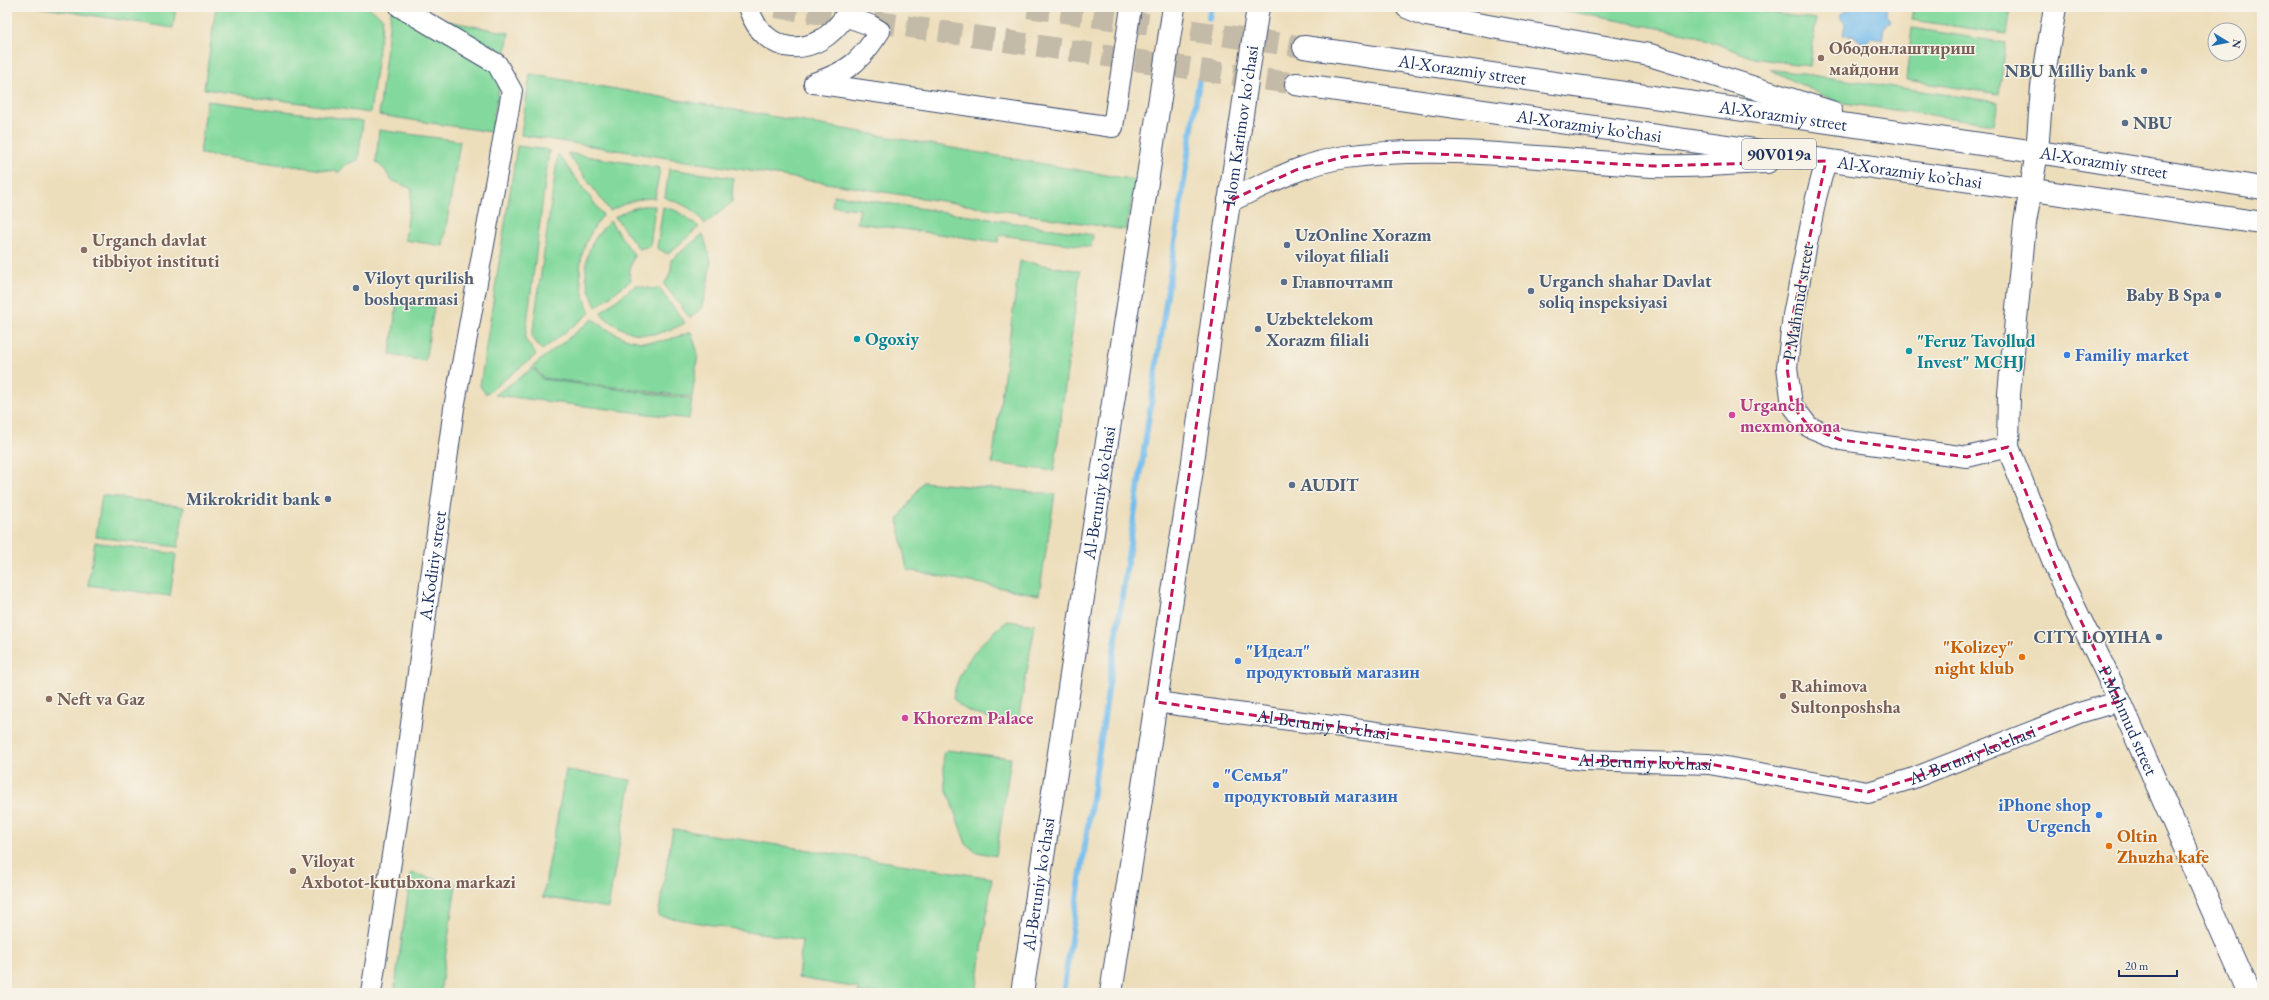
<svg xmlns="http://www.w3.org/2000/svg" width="2269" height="1000" viewBox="0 0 2269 1000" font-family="'EB Garamond',serif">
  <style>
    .green { fill: #83d99d; stroke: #4f847e }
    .water { fill: #75bded; stroke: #4876a6 }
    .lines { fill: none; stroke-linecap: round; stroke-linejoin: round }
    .stream { stroke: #75bded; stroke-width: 6 }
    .major-tunnel { stroke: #c3bba8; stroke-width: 22; stroke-dasharray: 22 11; stroke-linecap: butt }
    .minor-casing { stroke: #3a496c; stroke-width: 22 }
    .major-casing { stroke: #3a496c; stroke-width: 24 }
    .minor { stroke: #fff; stroke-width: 20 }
    .major { stroke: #fff; stroke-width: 22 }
    .marked { fill: none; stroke: #c2185b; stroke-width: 3; stroke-dasharray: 8 5; stroke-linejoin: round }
    .education-dot { fill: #8d6e63; stroke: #f7f3e8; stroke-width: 1.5 }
    .service-dot { fill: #5c6f8a; stroke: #f7f3e8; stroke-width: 1.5 }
    .culture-dot { fill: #0f9aa8; stroke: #f7f3e8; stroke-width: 1.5 }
    .shop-dot { fill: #3f7fe0; stroke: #f7f3e8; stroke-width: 1.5 }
    .hotel-dot { fill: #d1479c; stroke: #f7f3e8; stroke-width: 1.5 }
    .food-dot { fill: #e8710a; stroke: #f7f3e8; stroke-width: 1.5 }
    .labels { text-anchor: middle; stroke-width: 3; stroke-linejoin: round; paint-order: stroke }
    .shield { fill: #f7f3e8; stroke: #5d6a87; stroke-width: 1 }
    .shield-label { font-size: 17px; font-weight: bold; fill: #1b2f5e }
    .education-label { font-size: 18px; font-weight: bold; fill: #785e54; stroke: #f7f3e8; text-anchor: start }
    .street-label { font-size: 18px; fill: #1b2f5e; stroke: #f7f3e8 }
    .service-label { font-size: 18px; font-weight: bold; fill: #4e5e75; stroke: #f7f3e8; text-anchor: start }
    .culture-label { font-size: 18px; font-weight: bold; fill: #0d838f; stroke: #f7f3e8; text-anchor: start }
    .shop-label { font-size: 18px; font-weight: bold; fill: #366cbe; stroke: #f7f3e8; text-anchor: start }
    .hotel-label { font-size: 18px; font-weight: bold; fill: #b23c85; stroke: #f7f3e8; text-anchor: start }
    .food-label { font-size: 18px; font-weight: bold; fill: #c56008; stroke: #f7f3e8; text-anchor: end }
  </style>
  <rect width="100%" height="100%" fill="#f7f3e8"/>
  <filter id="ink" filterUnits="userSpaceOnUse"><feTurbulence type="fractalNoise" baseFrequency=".025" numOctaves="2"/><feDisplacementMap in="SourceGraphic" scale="8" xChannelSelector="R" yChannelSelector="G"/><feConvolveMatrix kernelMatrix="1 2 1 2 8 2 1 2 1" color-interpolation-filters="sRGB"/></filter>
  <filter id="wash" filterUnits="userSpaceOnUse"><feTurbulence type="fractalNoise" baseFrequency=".012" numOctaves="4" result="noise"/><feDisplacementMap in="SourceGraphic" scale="16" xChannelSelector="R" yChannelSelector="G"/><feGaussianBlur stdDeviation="0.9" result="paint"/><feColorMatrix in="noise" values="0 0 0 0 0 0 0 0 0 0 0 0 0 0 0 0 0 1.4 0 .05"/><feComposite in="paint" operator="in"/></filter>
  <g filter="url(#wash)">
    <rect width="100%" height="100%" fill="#eddebb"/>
    <g class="green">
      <path d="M38,7h138l-3,21z"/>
      <path d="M216,7h152l15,11 -13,95 -166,-24z"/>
      <path d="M1546,7h180l90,12 -6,47 -57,-8 -58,-23z"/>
      <path d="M1914,7h97l-4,27 -95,-14z"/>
      <path d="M391,10l118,23 -18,99 -112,-17z"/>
      <path d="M1912,28l94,15 -7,51 -93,-14z"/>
      <path d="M1769,69l229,33 -4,22 -157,-22z"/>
      <path d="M530,74l605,106 -9,50 -605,-95z"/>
      <path d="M207,101l156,20 -5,39 -11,4 -8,8 -139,-18z"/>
      <path d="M379,130l81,11 -17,105 -38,-6 7,-51 -21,-9 -6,-10 -9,-8z"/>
      <path d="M517,146l32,4 -24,189 11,16 -50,39 -6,-8z"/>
      <path d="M567,153l93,15 -5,30c-18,0 -30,5 -45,13z"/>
      <path d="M558,154l45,61c-26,33 -29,60 -13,98l-48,37 -10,-13z"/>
      <path d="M669,169l64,9 -1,24 -27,22c-10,-15 -23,-21 -40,-26z"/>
      <path d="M834,195l259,40 -2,12 -91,-12 -2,7 -141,-19 3,-14 -28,-3z"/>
      <path d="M642,206h13l-5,40 -11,3 -24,-32 13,-7z"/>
      <path d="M663,207l14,4 22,16 -31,27 -11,-6z"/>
      <path d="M610,221l24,34 -5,18 2,7 -35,27c-16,-35 -14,-59 14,-86z"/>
      <path d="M703,234l8,27 -5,31 -5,17 -11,9 -26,-34c6,-8 8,-14 7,-24z"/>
      <path d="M1020,261l60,10 -26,200 -62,-8z"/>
      <path d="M636,285l15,4 8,-1 26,35c-32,17 -57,16 -85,-10z"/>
      <path d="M397,301l37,6 -9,54 -35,-6z"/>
      <path d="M593,319c35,27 57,29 98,13l7,22 -6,43 -149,-19 -10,-12z"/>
      <path d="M533,368l9,11 150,20 -3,20 -194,-24z"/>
      <path d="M923,482l132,12 -16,101 -132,-25 -9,-50z"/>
      <path d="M102,495l82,12 -6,40 -82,-10z"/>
      <path d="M95,542l81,12 -6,42 -82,-11z"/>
      <path d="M1008,621l27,4 -17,97c-23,-4 -51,-4 -65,-24 6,-33 29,-59 55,-77z"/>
      <path d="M947,750l64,8 -15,98 -19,-4 -11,-8 -21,-59 -2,-31z"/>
      <path d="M566,770l65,10 -23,128 -65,-11z"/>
      <path d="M673,829l319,49 -16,115h-118v-5l-60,-10 4,-38 -144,-24z"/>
      <path d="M411,873l45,11 -16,109h-46z"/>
    </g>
    <path class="water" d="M1849,7h38l-1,8 5,7 -7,5 -2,13 -11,-2 -9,7 -6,-8 -13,-2 2,-11 -6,-9 9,-5z"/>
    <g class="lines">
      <g class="stream">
        <path d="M1209,18l2,-11"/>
        <path d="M1063,993l136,-912"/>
      </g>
    </g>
  </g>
  <g filter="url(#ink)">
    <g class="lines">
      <g class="major-tunnel">
        <path d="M776,7l520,77"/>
        <path d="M1028,7l276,40"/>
      </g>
      <g class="minor-casing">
        <g id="minor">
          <path d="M748,7c17,52 69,52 97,9l25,9 10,6c-21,32 -31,40 -66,52l299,44 18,-120"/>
          <path d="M1826,161l-10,37 -23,117 -6,52 5,38 17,22 32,13 126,17 41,-10"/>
          <path id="s1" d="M1156,702l428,58 125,4 159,28 43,-13 168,-66 41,-12"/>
          <path id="s2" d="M371,993l32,-210 51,-375 58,-317 -15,-27 -97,-57"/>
        </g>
      </g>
      <g class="major-casing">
        <g id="major">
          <path d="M1407,7l19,8 224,40 181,57"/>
          <path id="s3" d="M2055,7l-13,80 -5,65 -12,71 -16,171 -1,53 53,133 59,121 129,292"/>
          <path id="s4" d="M1304,47l747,107 211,34"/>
          <path id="s5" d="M1296,84l966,139"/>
          <path d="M1229,201c37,-17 75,-38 116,-44 101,-14 205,3 307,9 38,2 77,-3 115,-4"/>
          <path id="s6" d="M1022,993c49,-329 103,-657 152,-986"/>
          <path id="s7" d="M1111,993l80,-517 29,-213 38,-256"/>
        </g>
      </g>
      <use href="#minor" class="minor"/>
      <use href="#major" class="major"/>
    </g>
  </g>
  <path class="marked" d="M1402,152l252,14 172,-5 -33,154 -6,52 5,38 17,22 32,13 126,17 41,-10 53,133 59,121 -41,12 -168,66 -43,13 -159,-28 -125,-4 -428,-58 73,-501 67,-31 47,-13z"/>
  <g class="education-dot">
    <circle cx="1821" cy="58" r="4"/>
    <circle cx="84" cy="250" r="4"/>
    <circle cx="1783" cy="696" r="4"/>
    <circle cx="49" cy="699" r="4"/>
    <circle cx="293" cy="871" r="4"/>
  </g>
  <g class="service-dot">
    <circle cx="2144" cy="71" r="4"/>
    <circle cx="2125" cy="123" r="4"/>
    <circle cx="1287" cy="245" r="4"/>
    <circle cx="1284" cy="282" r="4"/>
    <circle cx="356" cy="288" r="4"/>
    <circle cx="1531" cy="291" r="4"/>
    <circle cx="2218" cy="295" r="4"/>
    <circle cx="1258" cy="329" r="4"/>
    <circle cx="1292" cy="485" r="4"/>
    <circle cx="328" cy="499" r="4"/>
    <circle cx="2159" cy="637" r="4"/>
  </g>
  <g class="culture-dot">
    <circle cx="857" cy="339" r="4"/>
    <circle cx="1909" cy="351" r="4"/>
  </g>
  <g class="shop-dot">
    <circle cx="2067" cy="355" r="4"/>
    <circle cx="1238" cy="661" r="4"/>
    <circle cx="1216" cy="785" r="4"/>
    <circle cx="2099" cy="815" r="4"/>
  </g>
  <g class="hotel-dot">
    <circle cx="1732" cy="415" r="4"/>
    <circle cx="905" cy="718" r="4"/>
  </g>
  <g class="food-dot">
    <circle cx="2022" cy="657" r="4"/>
    <circle cx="2109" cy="846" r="4"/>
  </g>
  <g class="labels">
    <rect class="shield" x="1742" y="139" width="74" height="30" rx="3"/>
    <g class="shield-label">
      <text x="1779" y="160">90V019a</text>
    </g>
    <g class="education-label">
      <text x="1829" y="54">Ободонлаштириш<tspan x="1829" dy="21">майдони</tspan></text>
      <text x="92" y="246">Urganch davlat<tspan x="92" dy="21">tibbiyot instituti</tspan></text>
      <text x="1791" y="692">Rahimova<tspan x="1791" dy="21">Sultonposhsha</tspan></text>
      <text x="57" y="705">Neft va Gaz</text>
      <text x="301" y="867">Viloyat<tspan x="301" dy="21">Axbotot-kutubxona markazi</tspan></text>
    </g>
    <g class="street-label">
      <text dy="6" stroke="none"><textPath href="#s4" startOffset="160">Al-Xorazmiy street</textPath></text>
      <text dy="6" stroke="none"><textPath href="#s4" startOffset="484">Al-Xorazmiy street</textPath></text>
      <text dy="6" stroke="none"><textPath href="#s7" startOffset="877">Islom Karimov ko'chasi</textPath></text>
      <text dy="6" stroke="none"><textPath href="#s5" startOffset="296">Al-Xorazmiy ko’chasi</textPath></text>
      <text dy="6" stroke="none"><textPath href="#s4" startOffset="808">Al-Xorazmiy street</textPath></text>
      <text dy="6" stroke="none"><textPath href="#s5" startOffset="620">Al-Xorazmiy ko’chasi</textPath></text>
      <text transform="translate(1798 302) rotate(-81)" y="6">P.Mahmud street</text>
      <text dy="6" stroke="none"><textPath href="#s6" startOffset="506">Al-Beruniy ko’chasi</textPath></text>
      <text dy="6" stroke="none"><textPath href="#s2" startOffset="432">A.Kodiriy street</textPath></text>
      <text dy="6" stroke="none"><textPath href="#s3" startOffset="742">P.Mahmud street</textPath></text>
      <text dy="6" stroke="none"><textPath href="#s1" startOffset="169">Al-Beruniy ko’chasi</textPath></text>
      <text dy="6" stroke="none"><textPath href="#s1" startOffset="829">Al-Beruniy ko’chasi</textPath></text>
      <text dy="6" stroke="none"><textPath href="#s1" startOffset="493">Al-Beruniy ko’chasi</textPath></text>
      <text dy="6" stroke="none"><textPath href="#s6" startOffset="110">Al-Beruniy ko’chasi</textPath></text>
    </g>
    <g class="service-label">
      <text x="2136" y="77" text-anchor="end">NBU Milliy bank</text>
      <text x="2133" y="129">NBU</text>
      <text x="1295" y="241">UzOnline Xorazm<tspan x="1295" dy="21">viloyat filiali</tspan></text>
      <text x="364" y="284">Viloyt qurilish<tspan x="364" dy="21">boshqarmasi</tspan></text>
      <text x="1539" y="287">Urganch shahar Davlat<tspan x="1539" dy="21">soliq inspeksiyasi</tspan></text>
      <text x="1292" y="288">Главпочтамп</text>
      <text x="2210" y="301" text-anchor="end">Baby B Spa</text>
      <text x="1266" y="325">Uzbektelekom<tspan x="1266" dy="21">Xorazm filiali</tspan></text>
      <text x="1300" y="491">AUDIT</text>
      <text x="320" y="505" text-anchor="end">Mikrokridit bank</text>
      <text x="2151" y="643" text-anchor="end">CITY LOYIHA</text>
    </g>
    <g class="culture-label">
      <text x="865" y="345">Ogoxiy</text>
      <text x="1917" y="347">"Feruz Tavollud<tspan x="1917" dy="21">Invest" MCHJ</tspan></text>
    </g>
    <g class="shop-label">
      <text x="2075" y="361">Familiy market</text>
      <text x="1246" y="657">"Идеал"<tspan x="1246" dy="21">продуктовый магазин</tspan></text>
      <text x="1224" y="781">"Семья"<tspan x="1224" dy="21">продуктовый магазин</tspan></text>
      <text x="2091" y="811" text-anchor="end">iPhone shop<tspan x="2091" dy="21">Urgench</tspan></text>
    </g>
    <g class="hotel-label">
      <text x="1740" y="411">Urganch<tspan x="1740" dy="21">mexmonxona</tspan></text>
      <text x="913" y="724">Khorezm Palace</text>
    </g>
    <g class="food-label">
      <text x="2014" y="653">"Kolizey"<tspan x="2014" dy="21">night klub</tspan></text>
      <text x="2117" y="842" text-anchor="start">Oltin<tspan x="2117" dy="21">Zhuzha kafe</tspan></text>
    </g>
  </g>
  <rect width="2269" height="1000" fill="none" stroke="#f7f3e8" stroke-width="24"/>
  <g transform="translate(2227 42) rotate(100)"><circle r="19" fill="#f7f3e8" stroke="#9fa5b1"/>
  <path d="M0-3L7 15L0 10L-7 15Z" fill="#1f6fb2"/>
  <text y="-6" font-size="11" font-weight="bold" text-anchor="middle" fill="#1b2f5e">N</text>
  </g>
  <path d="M2119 970v6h58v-6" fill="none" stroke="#1b2f5e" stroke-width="2"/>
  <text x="2125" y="970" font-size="12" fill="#1b2f5e" stroke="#f7f3e8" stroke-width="3" paint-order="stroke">20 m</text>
</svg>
